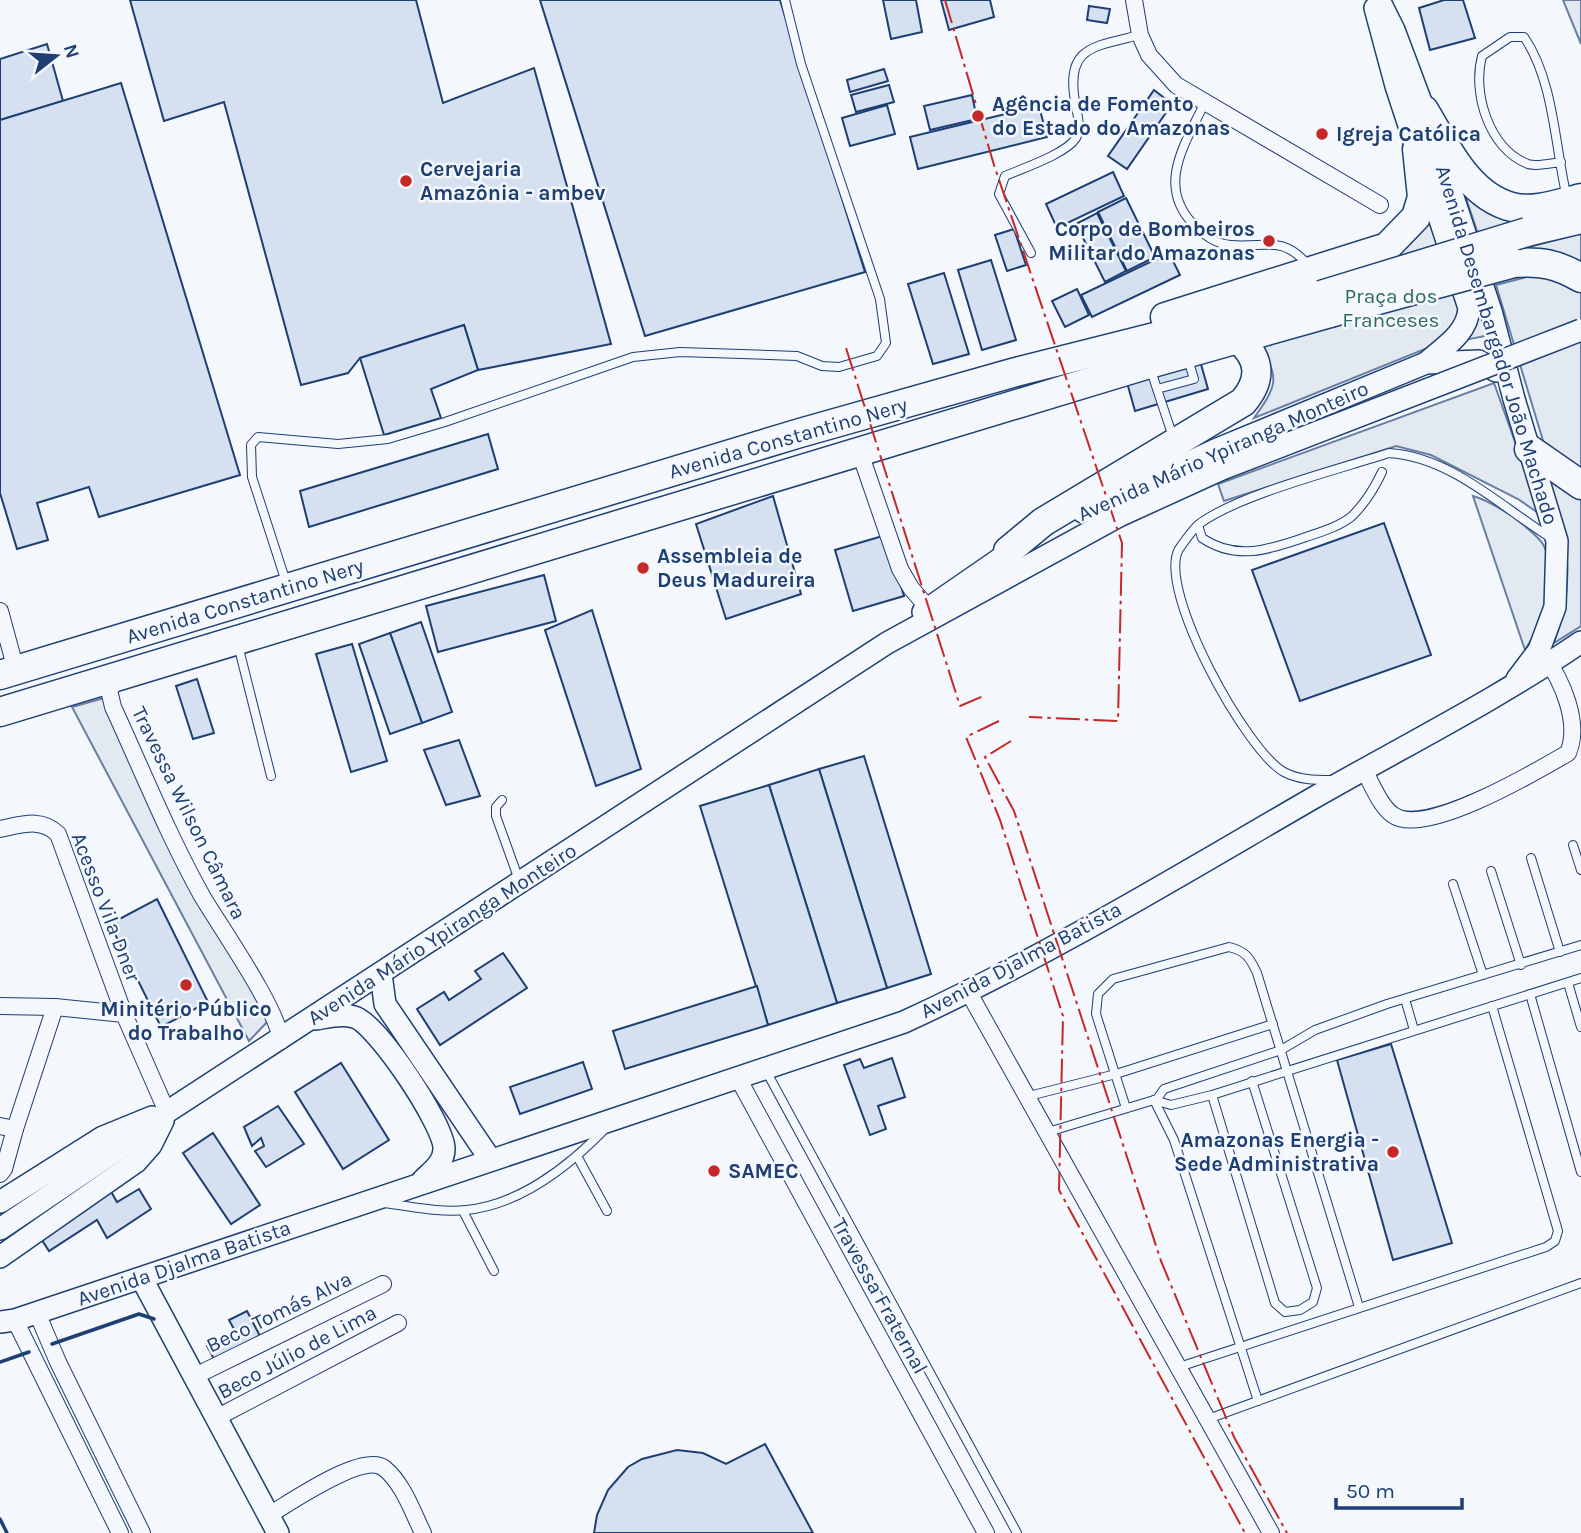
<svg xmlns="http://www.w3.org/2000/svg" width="1581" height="1533" viewBox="0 0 1581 1533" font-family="Karla,sans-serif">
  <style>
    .green { fill: #e3e9f0; stroke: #687fa3; stroke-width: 2 }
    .building { fill: #d5e0f0; stroke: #1d3f73; stroke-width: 2 }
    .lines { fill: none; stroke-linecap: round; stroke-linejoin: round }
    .lane-casing { stroke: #1d3f73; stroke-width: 10 }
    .street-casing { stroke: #1d3f73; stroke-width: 18 }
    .secondary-casing { stroke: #1d3f73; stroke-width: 24 }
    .highway-casing { stroke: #1d3f73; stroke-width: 31 }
    .lane { stroke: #f4f7fb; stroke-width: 8 }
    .street { stroke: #f4f7fb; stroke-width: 16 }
    .secondary { stroke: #f4f7fb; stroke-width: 21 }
    .highway { stroke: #f4f7fb; stroke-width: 28 }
    .secondary-bridge-casing { stroke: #1d3f73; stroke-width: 24; stroke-linecap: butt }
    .highway-bridge-casing { stroke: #1d3f73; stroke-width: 31; stroke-linecap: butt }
    .secondary-bridge { stroke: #f4f7fb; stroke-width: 21 }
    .highway-bridge { stroke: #f4f7fb; stroke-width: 28 }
    .wall { stroke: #1d3f73; stroke-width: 3.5 }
    .power { stroke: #c62828; stroke-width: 2; stroke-dasharray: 24 5 3.5 5; stroke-linecap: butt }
    .poi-dot { fill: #c62828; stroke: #f4f7fb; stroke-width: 2.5 }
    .labels { text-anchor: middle; stroke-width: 5; stroke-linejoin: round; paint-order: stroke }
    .poi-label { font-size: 21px; font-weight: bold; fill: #1d3f73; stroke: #f4f7fb; text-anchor: start }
    .park-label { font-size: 21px; fill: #2c6c60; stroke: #f4f7fb }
    .street-label { font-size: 21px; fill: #1d3f73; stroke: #f4f7fb }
  </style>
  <rect width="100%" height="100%" fill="#f4f7fb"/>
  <g class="green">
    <path d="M1563,0h18v44z"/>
    <path d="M1459,177l88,37 -69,20z"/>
    <path d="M1432,207l28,90 -4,24 -21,24 -181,73c20,-28 29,-41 5,-70l79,-25z"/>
    <path d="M1581,233v33l-66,-15z"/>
    <path d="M1531,276l24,2 26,11v181l-37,-26 -48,-159z"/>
    <path d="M1478,294l12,41 -30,6z"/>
    <path d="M1494,383l47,132 -23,-16 -87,-44 -35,-9 -172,55 -6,-17z"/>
    <path d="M1548,476l33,17v133l-27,17c24,-66 12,-102 -6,-167z"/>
    <path d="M1473,496c15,4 26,12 39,20 9,7 27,20 32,30 16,33 -1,76 -19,104z"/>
    <path d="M104,698l165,322 -20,21 -177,-334z"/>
  </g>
  <g class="building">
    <path d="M130,0h286l27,103 91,-35 77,276 -133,26 -14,-45 -104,33 -12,15 -47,12 -77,-283 -60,19z"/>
    <path d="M540,0h240l85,272 -220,64z"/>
    <path d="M883,0h33l6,32 -31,7z"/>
    <path d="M941,0h49l4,17 -45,13z"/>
    <path d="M1444,0h19l12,38 -45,12 -11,-42z"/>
    <path d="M1089,6l21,3 -3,14 -20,-3z"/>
    <path d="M47,44l16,57 -63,19v-61z"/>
    <path d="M884,69l4,12 -38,11 -3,-12z"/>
    <path d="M121,83l119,392 -141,42 -10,-30 -52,16 11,37 -31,9 -17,-56v-373z"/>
    <path d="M889,85l5,17 -38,10 -5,-17z"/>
    <path d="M1154,90l18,14 -45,65 -19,-13z"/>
    <path d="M972,95l5,24 -47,11 -6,-24z"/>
    <path d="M887,105l8,29 -45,12 -8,-28z"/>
    <path d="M1039,106l8,31 -129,32 -8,-32z"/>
    <path d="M1113,172l11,24 -67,32 -11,-24z"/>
    <path d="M1126,198l29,59 -28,14 -29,-59z"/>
    <path d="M1097,213l29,58 -21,11 -29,-58z"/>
    <path d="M1014,229l12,36 -19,6 -12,-36z"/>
    <path d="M1169,253l11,22 -88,42 -11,-22z"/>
    <path d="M991,260l25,80 -34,10 -24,-80z"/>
    <path d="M944,273l25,81 -36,10 -25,-80z"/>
    <path d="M1077,289l12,26 -24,12 -13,-26z"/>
    <path d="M464,325l14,45 -47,19 10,29 -57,17 -24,-77z"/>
    <path d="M1199,357l9,32 -73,22 -9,-32z"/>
    <path d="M488,434l10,35 -189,58 -9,-36z"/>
    <path d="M773,496l28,98 -75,25 -30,-95z"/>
    <path d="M1384,523l47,132 -131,46 -48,-131z"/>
    <path d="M886,535l18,61 -51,15 -18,-61z"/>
    <path d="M544,575l12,46 -118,31 -12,-46z"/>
    <path d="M592,610l49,159 -45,17 -51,-156z"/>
    <path d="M421,622l31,90 -30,11 -32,-90z"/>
    <path d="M390,633l32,90 -32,11 -31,-90z"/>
    <path d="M352,644l35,117 -36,11 -35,-118z"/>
    <path d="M197,679l17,54 -21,6 -17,-53z"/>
    <path d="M459,740l21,56 -34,9 -22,-55z"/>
    <path d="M864,756l67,218 -44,14 -68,-219z"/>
    <path d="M819,769l68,219 -50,15 -68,-218z"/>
    <path d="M769,785l68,218 -69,22 -68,-219z"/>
    <path d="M157,899l51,103 -47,25 -51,-103z"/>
    <path d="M503,953l24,35 -87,57 -23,-36 27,-17 5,8 32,-21 -6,-8z"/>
    <path d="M757,986l11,39 -143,44 -12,-38z"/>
    <path d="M1391,1044l61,199 -59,17 -56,-200z"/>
    <path d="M892,1058l13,39 -27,9 8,23 -16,6 -26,-70 16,-6 4,9z"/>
    <path d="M583,1062l9,27 -72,25 -10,-27z"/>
    <path d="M341,1063l48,77 -46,29 -48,-77z"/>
    <path d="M278,1106l26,38 -38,23 -11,-16 9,-5 -3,-8 -9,8 -8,-19z"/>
    <path d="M213,1133l47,72 -29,19 -48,-71z"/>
    <path d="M109,1188l8,14 22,-13 12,20 -44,29 -10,-18 -48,31 -9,-14z"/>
    <path d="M247,1311l13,25 -45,25 -8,-15 28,-15 -6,-11z"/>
    <path d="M765,1444l48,89h-219l3,-18 11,-25 20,-23 14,-8 35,-9 26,3 23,11z"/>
  </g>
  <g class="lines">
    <g class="lane-casing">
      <g id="lane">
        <path d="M1205,102c-19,41 -50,83 -11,123 11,11 22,19 37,20 36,3 51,-11 79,22"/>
        <path d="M1561,162c-9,1 -24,5 -33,2 -39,-15 -56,-71 -46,-108l28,-19h14c30,43 31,111 43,161"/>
        <path d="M1031,253l-32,-59 6,-18c18,-8 61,-22 71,-38 5,-10 2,-21 0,-31 -12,-60 15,-60 64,-72"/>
        <path d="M1151,370l6,19 37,-10 -7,-23"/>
        <path d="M1157,389l17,51"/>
        <path d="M1198,525l4,13c34,23 67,12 104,-1 15,-5 32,-10 45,-20 14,-13 23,-28 31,-45"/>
        <path d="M286,582l-34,-105 -1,-32 7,-8 80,7 50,-5 57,-17 188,-65 47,-5 117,4 25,10 17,1 38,-11 9,-13 -6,-44 -79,-235 -16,-64"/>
        <path d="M238,645l33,131"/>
        <path d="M1331,780c-16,0 -32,0 -47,-8 -37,-20 -128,-183 -105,-223 5,-7 13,-19 20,-25 41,-30 138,-54 190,-71 62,4 111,53 162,85"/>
        <path d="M502,800l-6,7v9l23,64"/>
        <path d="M1573,845l8,25"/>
        <path d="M1531,858l29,94"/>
        <path d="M1491,871l30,94"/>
        <path d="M1453,884l30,91"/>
        <path d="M1568,983l13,44"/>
        <path d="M1530,994l51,178"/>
        <path d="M1405,999l9,31"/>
        <path d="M765,1069l252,464"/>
        <path d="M1212,1095l63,208 10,9 15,-2 13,-8 4,-14 -65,-207"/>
        <path d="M1029,1096l87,-22 157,-50"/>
        <path d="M1157,1099l7,-10 117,-39 34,-20 72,-26 194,-59"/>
        <path d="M1154,1100l20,40 84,261"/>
        <path d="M1126,1108l-30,-94 2,-20 15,-15 116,-32c17,4 21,11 28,26l102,334"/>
        <path d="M1048,1132l106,-32 17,5 41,-10 369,-117"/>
        <path d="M577,1156l30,55"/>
        <path d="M384,1203c26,3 55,10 82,7 53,-5 103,-44 139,-81"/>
        <path d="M463,1211l31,60"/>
        <path d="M1179,1367l367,-120 9,-6 3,-10 -66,-225"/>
        <path d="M1208,1419l373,-136"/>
      </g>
    </g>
    <g class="street-casing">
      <g id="street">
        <path d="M1134,0l6,35 9,20 27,30 204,120"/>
        <path d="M860,453l40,116 11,19 23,27"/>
        <path d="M0,611l16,59"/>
        <path d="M119,678l-10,12 4,17c29,63 55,128 89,189 19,32 76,113 79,145"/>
        <path d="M1364,770c8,14 16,36 29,45 31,23 144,-44 175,-62 13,-30 -6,-73 -25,-99"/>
        <path d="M0,829c21,-4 41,-12 58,5l66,180 43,98"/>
        <path d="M969,993l302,540"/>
        <path d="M0,1006l55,1 69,7"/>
        <path d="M738,1078l248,455"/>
        <path d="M0,1126l15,3 40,-122"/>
        <path d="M0,1174l4,-5 11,-40"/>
        <path d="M37,1313l21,49 84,171"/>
        <path d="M15,1320l105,213"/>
        <path d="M193,1377l190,-93"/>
        <path d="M216,1418l182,-95"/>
        <path d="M269,1515c22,-13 94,-63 115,-47 19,15 29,45 39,65"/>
      </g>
    </g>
    <g class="secondary-casing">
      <g id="secondary">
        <path d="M1379,0l15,30 30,80 67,201 23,88 43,142 -2,66 -16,43 -22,29"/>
        <path d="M1375,8l21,78 73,222c-1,25 -25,39 -43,55"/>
        <path d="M1083,512l132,-62 211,-87 53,-2 17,10"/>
        <path d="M923,612l97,-67"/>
        <path d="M381,974l4,30 105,155"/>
        <path d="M316,1019c12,-2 26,-6 38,-2 22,5 91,109 90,132 0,14 -12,22 -21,31"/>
        <path d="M0,1202l103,-65 49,-20"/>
        <path d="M0,1229l138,-93 29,-24 720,-469 232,-127 103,-47"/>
        <path d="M0,1257l136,-95 15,-17 12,-24"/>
        <path d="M142,1279l136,254"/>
        <path d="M0,1322l15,-2 889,-298c142,-65 276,-147 411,-225 89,-51 181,-97 266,-155"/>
      </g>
    </g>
    <g class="highway-casing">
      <g id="highway">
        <path d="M1424,110c22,36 44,86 88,97 22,6 48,-4 69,-9"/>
        <path d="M1527,232l54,-13"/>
        <path d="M1514,263c27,-2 43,1 67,15"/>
        <path d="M1165,317l222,-70 29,-30 6,-20 -5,-48"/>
        <path d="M1529,449l52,36"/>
        <path d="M1008,551l35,-29 200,-120c19,-22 18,-43 -4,-62"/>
        <path d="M0,675l800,-242 216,-61 305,-77"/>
        <path d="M0,712l1149,-348 181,-51"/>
      </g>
    </g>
    <use href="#lane" class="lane"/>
    <use href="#street" class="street"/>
    <use href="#secondary" class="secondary"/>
    <use href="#highway" class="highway"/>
    <g class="secondary-bridge-casing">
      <path id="secondary-bridge" d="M1222,469l359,-139"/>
    </g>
    <g class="highway-bridge-casing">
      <g id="highway-bridge">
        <path d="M1321,295l206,-63"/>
        <path d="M1330,313l184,-50"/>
      </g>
    </g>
    <use href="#secondary-bridge" class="secondary-bridge"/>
    <use href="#highway-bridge" class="highway-bridge"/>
    <g class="wall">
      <path d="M52,1344l87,-30 15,5"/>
      <path d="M0,1362l29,-10"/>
      <path d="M0,1519l7,14"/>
    </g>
    <g class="power">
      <path d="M945,0l49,165 128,378 -4,178 -89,-4"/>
      <path d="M846,348l114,358 26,-11"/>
      <path d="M999,721l-33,16 34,83 63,196 -4,174 186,343"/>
      <path d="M1011,741l-26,16 29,54 147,450 73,176 53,96"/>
    </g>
  </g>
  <g class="poi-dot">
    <circle cx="978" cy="116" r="7"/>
    <circle cx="1322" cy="134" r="7"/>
    <circle cx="406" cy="181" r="7"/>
    <circle cx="1269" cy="241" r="7"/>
    <circle cx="643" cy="568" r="7"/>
    <circle cx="186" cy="985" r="7"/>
    <circle cx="1393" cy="1152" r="7"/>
    <circle cx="714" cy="1171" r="7"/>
  </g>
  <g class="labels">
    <g class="poi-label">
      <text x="992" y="111">Agência de Fomento<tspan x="992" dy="24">do Estado do Amazonas</tspan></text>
      <text x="1336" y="141">Igreja Católica</text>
      <text x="420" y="176">Cervejaria<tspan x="420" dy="24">Amazônia - ambev</tspan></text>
      <text x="1255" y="236" text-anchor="end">Corpo de Bombeiros<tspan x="1255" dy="24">Militar do Amazonas</tspan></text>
      <text x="657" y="563">Assembleia de<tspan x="657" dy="24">Deus Madureira</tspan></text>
      <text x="186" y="1016" text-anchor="middle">Minitério Público<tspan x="186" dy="24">do Trabalho</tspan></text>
      <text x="1379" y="1147" text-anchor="end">Amazonas Energia -<tspan x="1379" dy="24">Sede Administrativa</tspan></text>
      <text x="728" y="1178">SAMEC</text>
    </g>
    <g class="park-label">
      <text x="1391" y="303">Praça dos<tspan x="1391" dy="24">Franceses</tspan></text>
    </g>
    <g class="street-label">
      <text transform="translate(1497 345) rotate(73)" y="7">Avenida Desembargador João Machado</text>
      <text transform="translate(788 438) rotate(-16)" y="7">Avenida Constantino Nery</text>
      <text transform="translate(1223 451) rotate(-24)" y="7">Avenida Mário Ypiranga Monteiro</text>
      <text transform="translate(245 601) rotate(-17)" y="7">Avenida Constantino Nery</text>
      <text transform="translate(189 813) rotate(64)" y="7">Travessa Wilson Câmara</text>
      <text transform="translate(106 907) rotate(69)" y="7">Acesso Vila Dner</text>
      <text transform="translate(442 934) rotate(-33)" y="7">Avenida Mário Ypiranga Monteiro</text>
      <text transform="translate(1021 960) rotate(-28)" y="7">Avenida Djalma Batista</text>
      <text transform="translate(184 1263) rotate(-19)" y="7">Avenida Djalma Batista</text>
      <text transform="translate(880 1296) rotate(61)" y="7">Travessa Fraternal</text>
      <text transform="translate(279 1312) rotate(-26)" y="7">Beco Tomás Alva</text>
      <text transform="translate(297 1352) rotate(-28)" y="7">Beco Júlio de Lima</text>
    </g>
  </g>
  <g transform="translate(56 56) rotate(73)" stroke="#f4f7fb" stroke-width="5" paint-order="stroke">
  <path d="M0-5L12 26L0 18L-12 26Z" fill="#1d3f73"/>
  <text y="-10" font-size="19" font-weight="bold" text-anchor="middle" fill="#1d3f73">N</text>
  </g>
  <path d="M1336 1498v10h126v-10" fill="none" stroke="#1d3f73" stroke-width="3.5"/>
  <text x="1346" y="1498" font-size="21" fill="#1d3f73" stroke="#f4f7fb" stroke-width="5" paint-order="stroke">50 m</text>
</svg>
